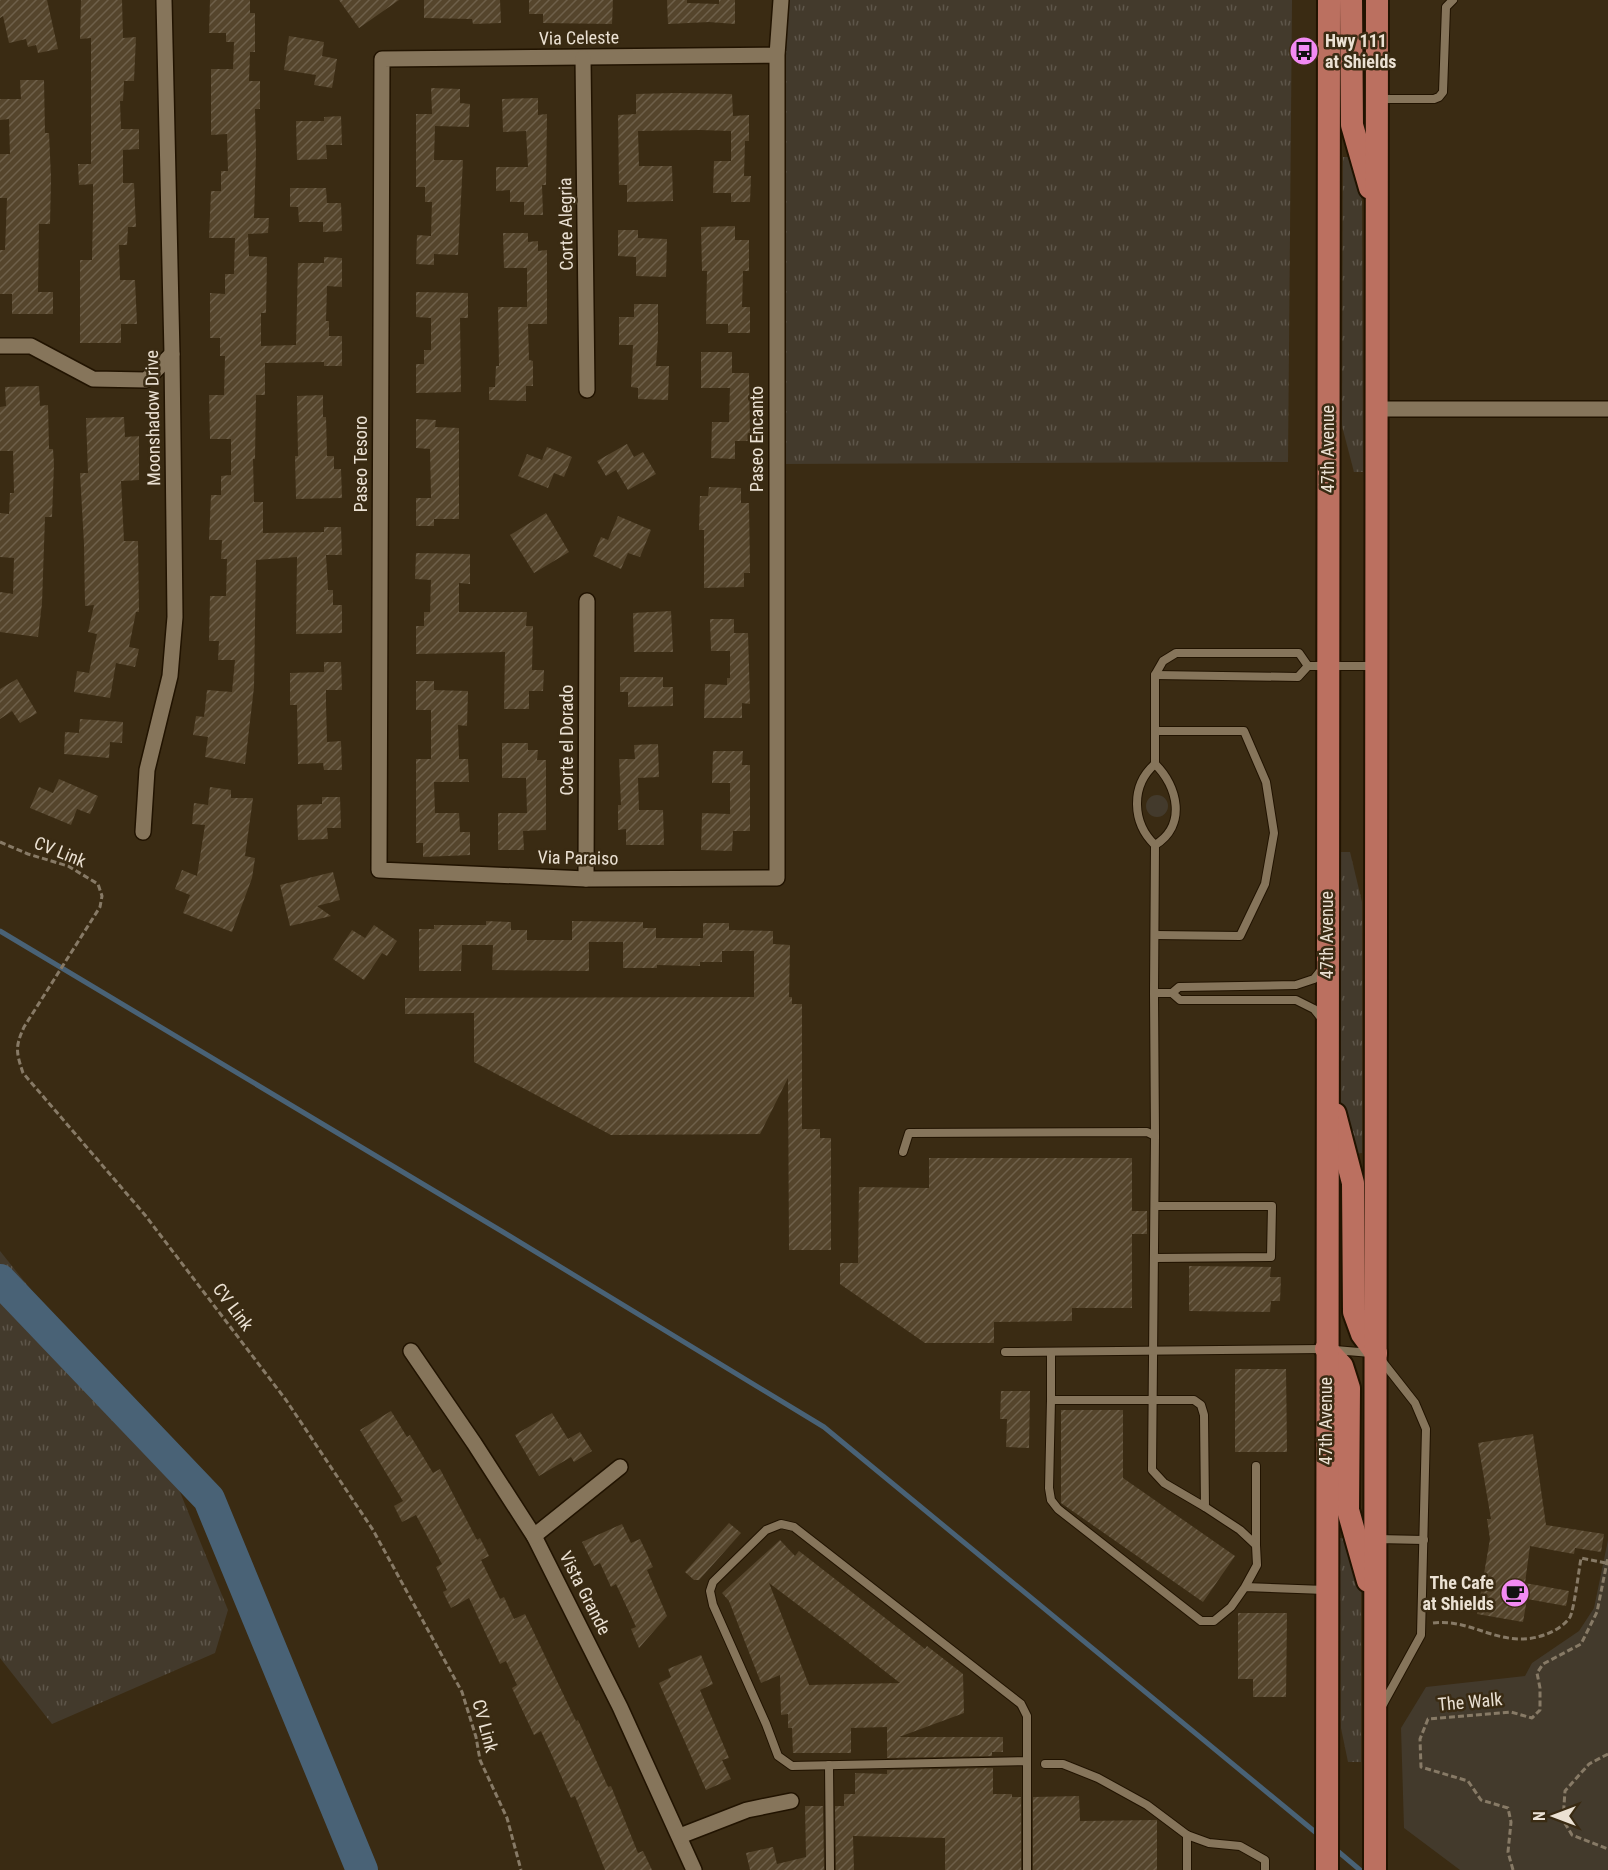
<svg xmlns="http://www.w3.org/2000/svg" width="1608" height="1870" viewBox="0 0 1608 1870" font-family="'Roboto Condensed',sans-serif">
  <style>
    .grass { fill: url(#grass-tufts) }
    .green { fill: #433a2c }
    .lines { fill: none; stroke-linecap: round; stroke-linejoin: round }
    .stream { stroke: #496276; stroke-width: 5 }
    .river { stroke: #496276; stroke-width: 32 }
    .building { fill: url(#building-hatch); fill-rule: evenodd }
    .service-casing { stroke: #211300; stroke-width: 10 }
    .minor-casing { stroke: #211300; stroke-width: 18 }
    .primary-casing { stroke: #211300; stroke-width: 26 }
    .path { stroke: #877a66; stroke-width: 3; stroke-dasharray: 6 3; stroke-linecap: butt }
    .service { stroke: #86755b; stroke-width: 8 }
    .minor { stroke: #86755b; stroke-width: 15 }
    .primary { stroke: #bb7060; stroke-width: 22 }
    .labels { text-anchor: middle; stroke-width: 5; stroke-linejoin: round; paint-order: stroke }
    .street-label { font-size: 18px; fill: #ebe1d3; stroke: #3a2b13 }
    .poi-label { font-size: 18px; font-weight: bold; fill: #ebe1d3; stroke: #3a2b13; text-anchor: start }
  </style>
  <defs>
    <pattern id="grass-tufts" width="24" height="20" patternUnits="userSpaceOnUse" patternTransform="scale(1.5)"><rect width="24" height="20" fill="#433a2c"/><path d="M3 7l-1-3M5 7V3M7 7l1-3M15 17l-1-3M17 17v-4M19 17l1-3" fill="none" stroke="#5e564a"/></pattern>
    <pattern id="building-hatch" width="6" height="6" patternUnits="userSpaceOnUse" patternTransform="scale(1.5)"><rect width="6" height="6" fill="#55452c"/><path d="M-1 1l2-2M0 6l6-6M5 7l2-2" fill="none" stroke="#6e604a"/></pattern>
  </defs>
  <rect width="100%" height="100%" fill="#3a2b13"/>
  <g class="grass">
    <path d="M781,0h511l-4,462 -511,2z"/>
    <path d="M1343,157h9l10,44 1,271h-9l-12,-46z"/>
    <path d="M1341,852h9l12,50v251l-9,1 -12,-51z"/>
    <path d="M0,1251l167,209 61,150 -13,43 -163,71 -52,-66z"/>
    <path d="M1340,1538h8l13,54v170h-13l-7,-34z"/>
  </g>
  <g class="green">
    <circle cx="1157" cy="806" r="11"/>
    <path d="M1608,1540v330h-148l-56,-42 -3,-100 25,-41 99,-11 7,-13 47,-32 15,-23z"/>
  </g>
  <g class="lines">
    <g class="stream">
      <path d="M0,931l503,301 321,195 496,409"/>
      <path d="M1334,1848l26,22"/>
    </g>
    <path class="river" d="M0,1280l209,219 153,371"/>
  </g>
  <g class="building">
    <path d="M0,0h47l11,49 -20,4 -2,-8 -8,2 -2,-8 -17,4 -6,-27 -3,2z"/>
    <path d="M81,0h41l1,38 13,-1 -2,44h-10l-1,20h-3l1,28h18v20l-16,1v33h11l2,44h-8l-1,18h-8l1,35h15l2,44h-16v19h-41v-83h12l1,-48v-28l-14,1 -1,-21h13v-126l-11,1z"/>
    <path d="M210,0h40v13h5v39h-5l-1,29h11v28h-5l1,44 -2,65h15l-1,15 -20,1 1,22 18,1 -1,56h-5v33l35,-1 2,-82h26v-6l18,1v29l-15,-1 -1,35h3v15h13v30h-18v-4l-59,1v32h-9l-1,64h-2l1,43h9v31l61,-1v-5h17l1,28h-16l2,35h5v15h9v28l-46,1 1,-77 -41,3 -2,127 -9,77 -40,-7 3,-20 -15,-2 3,-19 8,1 3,-27 25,2 3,-32h-17l1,-19h-10l1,-45h16l1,-37h-6l1,-19h-13l2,-45h10v-19l10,-1v-36h-21l-1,-44h15l1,-39h-5v-18h-10v-45l15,1v-20h9l1,-36h-26l2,-47h10v-20h7l-1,-37 -16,1v-66h22l1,-27h-8v-9h-17z"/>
    <path d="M339,0h60l-40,28z"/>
    <path d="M424,0h76l1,23 -28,1 -1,-5 -48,-1z"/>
    <path d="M529,0h84l-1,24 -69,-1v-9h-14z"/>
    <path d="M667,0h20v3l32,1v-4h16v24l-26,-2 -41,2z"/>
    <path d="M289,36l35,6 -2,14 15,3 -5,29 -18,-3 2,-10 -32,-5z"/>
    <path d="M20,80h24l1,53h4l2,45 -1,46h-11l-1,68h15v22h-41v-20h-12v-44h5l2,-52h-7v-44h10l-1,-35 -9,1v-21h21z"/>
    <path d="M431,88l29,1v14l10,1 -1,23 -34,-1 -1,34h29l-5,95 -24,-1v11l-18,-1 1,-29 14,1 1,-34h-7v-15h-9v-73h16z"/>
    <path d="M675,93l57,1 1,22 16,-1v26h-4l-1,35h7l-1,26h-19v-9h-18l1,-32h17v-30l-31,-1 -62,1 1,35h33l1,35 -46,1v-17h-8l-1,-70 18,-1v-20z"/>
    <path d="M538,98v17l9,-1 -1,71h-4l1,30h-19v-13h-14v-12l-14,1v-24h32l-2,-36 -23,1 -1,-33z"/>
    <path d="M341,116l1,29h-16l1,14 -30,1 -1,-39h28v-4z"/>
    <path d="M290,188h36l1,15h14l1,28 -19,1v-10h-24l-1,-15h-8z"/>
    <path d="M735,226v14h14v31h-6l-1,36h8v26h-22v-9h-22l1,-53h-5l-1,-44z"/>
    <path d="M618,230h20v8l29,1 -1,38 -30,-1v-19l-18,-1z"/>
    <path d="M503,233h25v9l10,-1v10l9,-1v74h-19l1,36 4,1v25h-7v15l-37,-1v-13h6l1,-21h3l-1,-59h29v-39h-23z"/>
    <path d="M416,292l52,1v25h-8l1,74 -45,1v-29h8v-14h7v-32l-15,-1z"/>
    <path d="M634,304h24v32l-2,30h13l-1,34 -30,-1v-11l-7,-1 2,-42h-14v-28h15z"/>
    <path d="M701,352h31v21h17l1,68h-15v18l-24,-1 1,-36h17l1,-34h-29z"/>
    <path d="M39,386l1,20 8,-1 1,44h4l1,15 -2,53h-7l-3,86 -4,34 -38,-5v-40l13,2 1,-36 -14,-1v-44l9,1 1,-21h4l-1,-42h-13v-44l6,-1 -1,-19z"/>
    <path d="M323,395v22h3l1,39h7v13h7l1,29 -46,1 -1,-43h3l-1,-60z"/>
    <path d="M124,417l1,20 14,-1v44l-18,1 3,60h14l1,71h-3l-7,35 10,2 -4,18 -19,-4 -6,35 -36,-6 3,-21 12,2 8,-39 -9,-2 6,-27 -9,1 -1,-62 -4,-71h8l-2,-55z"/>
    <path d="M416,419l20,1 -1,7 24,1v91h-25v7h-18v-28h15l-1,-49 -14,-1z"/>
    <path d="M627,444l7,13 9,-5 13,22 -28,16 -12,-20 -10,6 -9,-15z"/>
    <path d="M547,447l25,10 -8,20 -10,-4 -6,15 -30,-12 9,-22 15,6z"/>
    <path d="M709,487l32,1v15h8l1,70h-6v14l-40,1v-58h-5l1,-34h8z"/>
    <path d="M546,513l23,39 -35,21 -24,-38z"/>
    <path d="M618,516l33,14 -11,27 -12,-4 -7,16 -28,-13 8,-19 7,3z"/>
    <path d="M416,553l54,1v30l-11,-1v29h68l-1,14h7l-1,44h12l-1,21h-14v18h-25l1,-57 -89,2v-28h8v-14h6l1,-32 -16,-1z"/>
    <path d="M671,611l2,41h-39l-1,-39z"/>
    <path d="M710,619h24v14h14l2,71 -8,-1v15h-38l1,-34 22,1v-7h3v-27h-19z"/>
    <path d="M324,662h17l1,28h-16v14l1,38 14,-1 1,29h-18l-1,-7 -25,1 -1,-59h-7v-32l34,-1z"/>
    <path d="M620,677h43v10h10v19l-45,1v-15h-8z"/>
    <path d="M17,679l20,34 -17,10 -8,-12 -12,8v-30z"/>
    <path d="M416,681h18v9l34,1 -1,35 -9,-1 1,34h9l1,23h-35l1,31h24l1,19h10v23l-47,2v-14h-7v-84h15v-49h-15z"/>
    <path d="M80,719l43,3 -1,21 -12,-1 -1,16 -45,-4 1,-22 14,1z"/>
    <path d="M502,743h26v7h10l-1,10h9v70l-23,1 1,19h-26v-37h29l-1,-35h-24z"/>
    <path d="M658,744l1,33 -21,1 1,32h24l1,35h-38v-16l-8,1v-25h3l-2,-46h16l-1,-14z"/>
    <path d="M713,751h30l-1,14h8v66h-17l-1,20 -31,-1 1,-37 28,1v-31h-18z"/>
    <path d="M59,779l39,17 -8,18 -13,-5 -6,16 -41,-17 9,-21 14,6z"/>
    <path d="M210,787l21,3v8h22l-8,58 10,2 -3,20 -20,54 -49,-19 7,-18 -15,-6 7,-19 15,6 8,-51 -13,-1 2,-21 14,2z"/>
    <path d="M322,797h18l1,31h-14l1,11 -30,1 -1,-35 25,-1z"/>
    <path d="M333,872l7,28 -23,6 14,10 -41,10 -10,-41z"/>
    <path d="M486,921l25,1v8h16v10h45v-19l71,1v6h13v10h47v-15h26v7l44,1v13l17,1 -1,52h3v7h10v125h18v9h11v112h-42l-1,-172 -28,56 -149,1 -137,-73v-49l-69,1v-16l349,-1v-46h-32v11h-22v4l-43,-1v3h-34v-26h-34v29l-97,-1 1,-25h-31l-1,26h-42v-42h15v-4h52z"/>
    <path d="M374,925l23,16 -10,15 -5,-3 -18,27 -31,-21 19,-29 13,8z"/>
    <path d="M929,1158h203v53h15v23h-15v74h-60v13l-78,1v21h-69l-85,-59v-21h18l1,-76 70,1z"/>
    <path d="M1189,1266l82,1 -1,10h11l-1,24h-9l-1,11 -81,-1z"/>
    <path d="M1235,1369h51l1,83h-52z"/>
    <path d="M1001,1391h29l-1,57 -23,-1 1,-28h-7z"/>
    <path d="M1061,1410h62v68l112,78 -32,46 -142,-99z"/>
    <path d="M391,1411l16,26 3,-2 23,38 7,-4 37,71 3,-2 9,18 -8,4 19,39 4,-2 10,22 11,-5 51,107 2,-1 30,67 3,-1 27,67 5,-2 9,19h-47l-30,-74 -4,2 -30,-67 -7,4 -22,-47 5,-3 -11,-24 -6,3 -31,-66 -18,10 -8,-16 4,-2 -11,-23 6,-3 -26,-49 -14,7 -8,-16 9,-5 -43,-71z"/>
    <path d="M552,1413l16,26 12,-7 12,19 -18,11 -3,-5 -32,19 -24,-41z"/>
    <path d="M1533,1434l13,91 58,9 -3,18 -26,-4 -1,6 -44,-8 -5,37 44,8 -3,15 -39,-7 -4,23 -46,-8 13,-75 -3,-20h4l-13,-76z"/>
    <path d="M729,1523l12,10 -42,47h-5l-9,-8z"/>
    <path d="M622,1524l9,19 9,-4 13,28 -6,3 20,46 -28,32 -8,-19 5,-2 -20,-43 -5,3 -11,-24 -6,3 -12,-24z"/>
    <path d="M780,1540l15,16 4,-5 126,98 2,-3 36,28 1,39 -65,24h104v15h-11v4l-105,2v-31l-36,1v25h-58l-1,-25h-4v-14l-7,1 -1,-40 -19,8 -32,-82 -7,-8zM769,1583l77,58 54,42 -91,2z"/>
    <path d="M1238,1613h49l-1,84h-33v-18h-15z"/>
    <path d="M701,1655l12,29 -13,6 29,68 -7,2 9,19 -25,11 -47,-107 12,-6 -3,-8z"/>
    <path d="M993,1768v26h19v3h9v73h-76v-32l-92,-2 1,34h-18l-1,-64h9v-12h11v-21l32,1v-4z"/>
    <path d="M1079,1796l1,25 77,-1v50h-124v-73z"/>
    <path d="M805,1806h18l1,64h-74l-4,-17 27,-6 4,17 29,-7z"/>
  </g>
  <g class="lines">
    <g class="service-casing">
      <g id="service">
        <path d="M1379,99h55l5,-2 4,-5 3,-85 7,-7"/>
        <path d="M1155,675l143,2 10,-11h65"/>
        <path d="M1155,731h89l22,51 8,51 -9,51 -25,52 -85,-1"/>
        <path d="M1155,845c32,-19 23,-59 0,-81v-89l8,-14 13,-8h123l9,13"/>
        <path d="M1154,993l1,-148c-23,-22 -25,-59 0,-81"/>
        <path d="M1172,993l7,-6 117,-2 18,-6 8,-10"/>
        <path d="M1155,1136l-1,-143h18l8,7h116l18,9 8,10"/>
        <path d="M903,1152l6,-19 238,-1 8,4 -3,334 12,13 41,24"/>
        <path d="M1155,1258l116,-1 1,-51h-117"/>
        <path d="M1335,1350l36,3"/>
        <path d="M1005,1352l318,-3"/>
        <path d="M1051,1352v48"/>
        <path d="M1377,1539l47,1"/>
        <path d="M1256,1545v-79"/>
        <path d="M1245,1587l12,-22 -1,-20 -16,-15 -35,-23 -1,-92 -3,-10 -7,-5h-143l-2,88 2,12 7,9 143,112h13l17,-14 14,-20 80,3"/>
        <path d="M1382,1706l39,-71 5,-206 -11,-26 -33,-42"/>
        <path d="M1027,1761l-235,5 -14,-10 -12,-32 -53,-119 -3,-14 3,-9 53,-52 15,-6 13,3 227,177 6,12v154"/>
        <path d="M1045,1764h18l35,14 49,27 40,30 22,8 31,3 25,14v10"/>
        <path d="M829,1765l1,105"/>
        <path d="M1187,1835v35"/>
      </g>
    </g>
    <g class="minor-casing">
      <g id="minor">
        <path d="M777,55l-395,4 -3,811 207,9 191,-1v-823l4,-55"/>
        <path d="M583,58l4,332"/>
        <path d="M0,346h31l62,33 53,1 26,-26"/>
        <path d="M1377,409h231"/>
        <path d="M143,832l4,-62 23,-94 5,-59 -3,-263 -8,-354"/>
        <path d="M586,879l1,-278"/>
        <path d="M411,1351l63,92 60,93 86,171 74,163"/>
        <path d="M534,1536l86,-69"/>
        <path d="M680,1836l67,-26 44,-9"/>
      </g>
    </g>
    <g class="primary-casing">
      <g id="primary">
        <path d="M1351,0l1,125 18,63"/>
        <path d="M1335,1114l18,69 1,129 8,22 14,19"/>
        <path d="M1326,1349l16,17 7,22 -1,122 20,71"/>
        <path d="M1327,1870l2,-1870"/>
        <path d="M1375,1870l2,-1870"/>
      </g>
    </g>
    <g class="path">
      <path d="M0,842l28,12 40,12 30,18 4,12 -2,11 -76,120c-9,20 -8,25 -1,46l122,142 141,185 87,130 89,162 14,45 4,23 27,58 14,52"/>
      <path d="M1433,1623c40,-5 68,27 111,12 9,-3 20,-9 26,-18 4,-7 9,-48 11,-59l25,5"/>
      <path d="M1608,1754l-19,10 -24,27 -2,29 9,15 36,14"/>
      <path d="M1513,1870l-5,-18 3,-30 -3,-14 -27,-8 -13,-19 -47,-14 -1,-28 8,-20 83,-7 21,6 8,-8v-22l-3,-15 6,-9 38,-20 16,-32 11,-55"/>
    </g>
    <use href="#service" class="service"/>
    <use href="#minor" class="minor"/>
    <use href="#primary" class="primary"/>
  </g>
  <defs>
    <g id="bus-disc" transform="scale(1.5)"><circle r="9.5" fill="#f28af3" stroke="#3a2b13"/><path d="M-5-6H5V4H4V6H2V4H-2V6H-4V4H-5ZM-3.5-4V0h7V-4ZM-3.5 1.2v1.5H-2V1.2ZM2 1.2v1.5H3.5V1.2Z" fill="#111"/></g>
    <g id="cafe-disc" transform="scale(1.5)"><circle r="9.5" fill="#f28af3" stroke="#3a2b13"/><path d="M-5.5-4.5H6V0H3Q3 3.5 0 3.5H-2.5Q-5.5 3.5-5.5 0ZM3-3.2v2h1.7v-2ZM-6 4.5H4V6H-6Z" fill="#111"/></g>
  </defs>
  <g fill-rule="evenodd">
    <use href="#bus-disc" x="1304" y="51"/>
    <use href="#cafe-disc" x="1515" y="1593"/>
  </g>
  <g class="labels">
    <g class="street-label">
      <text transform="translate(579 38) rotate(-1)" y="6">Via Celeste</text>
      <text transform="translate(566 224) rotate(-91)" y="6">Corte Alegria</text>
      <text transform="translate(153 418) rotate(-91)" y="6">Moonshadow Drive</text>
      <text transform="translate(757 439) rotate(-90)" y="6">Paseo Encanto</text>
      <text transform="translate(1328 449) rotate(-90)" y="6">47th Avenue</text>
      <text transform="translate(361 464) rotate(-90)" y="6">Paseo Tesoro</text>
      <text transform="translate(567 740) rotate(-90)" y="6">Corte el Dorado</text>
      <text transform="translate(60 852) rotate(22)" y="6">CV Link</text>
      <text transform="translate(578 858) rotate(1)" y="6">Via Paraiso</text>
      <text transform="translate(1327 935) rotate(-90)" y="6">47th Avenue</text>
      <text transform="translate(233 1307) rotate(53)" y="6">CV Link</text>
      <text transform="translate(1326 1421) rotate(-90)" y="6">47th Avenue</text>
      <text transform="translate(585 1593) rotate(63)" y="6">Vista Grande</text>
      <text transform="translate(1470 1702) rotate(-5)" y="6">The Walk</text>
      <text transform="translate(485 1726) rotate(75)" y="6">CV Link</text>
    </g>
    <g class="poi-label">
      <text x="1325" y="47">Hwy 111<tspan x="1325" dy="21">at Shields</tspan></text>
      <text x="1494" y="1589" text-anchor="end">The Cafe<tspan x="1494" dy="21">at Shields</tspan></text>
    </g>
  </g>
  <g transform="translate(1554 1816) rotate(270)" stroke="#3a2b13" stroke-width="4.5" paint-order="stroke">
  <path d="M0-4.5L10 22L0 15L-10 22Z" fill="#ebe1d3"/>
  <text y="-9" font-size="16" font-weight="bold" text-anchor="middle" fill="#ebe1d3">N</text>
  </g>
</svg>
